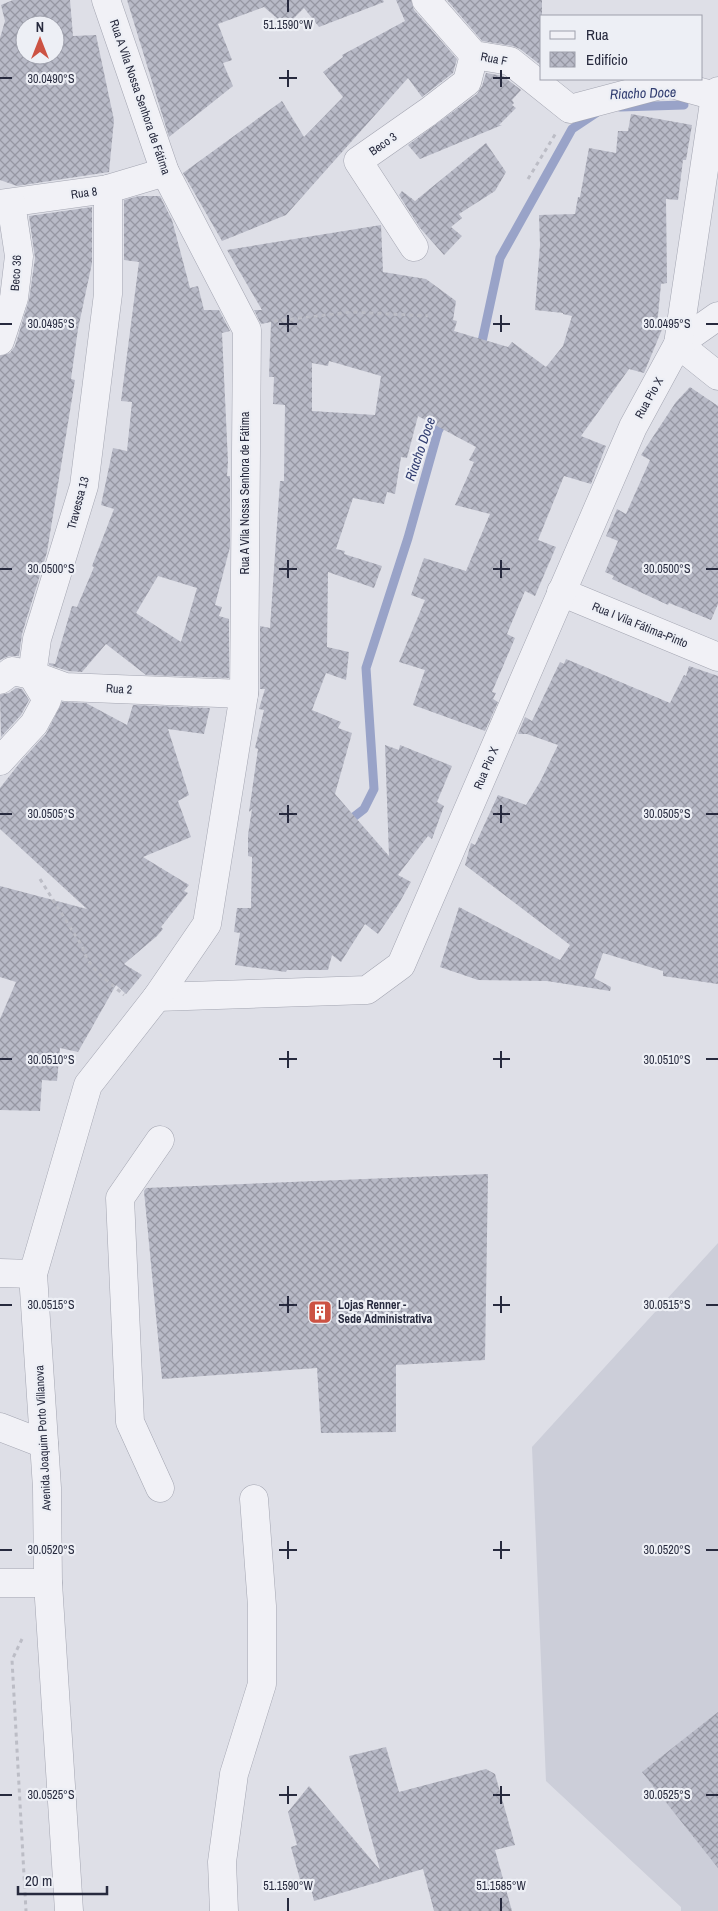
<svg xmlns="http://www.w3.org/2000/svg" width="718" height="1911" viewBox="0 0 718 1911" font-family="'Archivo Narrow',sans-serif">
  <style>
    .built { fill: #ccced9 }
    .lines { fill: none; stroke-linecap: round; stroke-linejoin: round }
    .stream { stroke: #99a3c8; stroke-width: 9 }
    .building { fill: url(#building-cross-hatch); fill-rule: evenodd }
    .minor-casing { stroke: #a3a5b1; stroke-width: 29 }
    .path { stroke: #bcbdc6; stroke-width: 3; stroke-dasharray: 4 4; stroke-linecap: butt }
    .minor { stroke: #f1f1f6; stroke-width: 28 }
    .ticks { fill: none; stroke: #272a3e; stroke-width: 2 }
    .labels { text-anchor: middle; stroke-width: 4.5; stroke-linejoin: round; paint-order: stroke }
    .street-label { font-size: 12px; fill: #272a3e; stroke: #edeff5 }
    .poi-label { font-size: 12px; font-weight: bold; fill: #272a3e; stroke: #edeff5; text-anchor: start }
    .water-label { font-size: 14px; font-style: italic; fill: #323e71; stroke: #edeff5 }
    .ticks-label { font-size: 12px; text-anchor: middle; fill: #272a3e; stroke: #edeff5; stroke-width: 4.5; stroke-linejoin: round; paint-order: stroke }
  </style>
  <defs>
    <pattern id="building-cross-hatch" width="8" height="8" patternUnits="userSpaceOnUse" patternTransform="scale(1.25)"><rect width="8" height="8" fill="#b8bac7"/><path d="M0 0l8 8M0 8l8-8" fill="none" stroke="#9697a3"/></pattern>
  </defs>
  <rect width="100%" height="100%" fill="#dedfe7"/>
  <path class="built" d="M718,1243v668h-37v-4l-135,-126 -14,-334z"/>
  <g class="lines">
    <g class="stream">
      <path d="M620,107l64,-2"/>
      <path d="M480,351l20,-93 72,-129 24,-16"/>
      <path d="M346,823l18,-14 10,-20 -8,-121 42,-130 30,-107 7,-13"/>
    </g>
  </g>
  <g class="building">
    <path d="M13,0h57l3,36 23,-1 18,85 -5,52 -92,14 -17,-6v-142l5,-17 -4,-16zM25,25h30v30h-30z"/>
    <path d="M127,0h256l1,2 -65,25 -15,-19 -18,18 -22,-19 -46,17 14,36 -9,3 10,23 -64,51z"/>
    <path d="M396,0h15l3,10 43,49 -4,14 -31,24 -14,-19 -122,137 -64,26 -39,-68 99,-72 22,36 39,-40 -20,-25 20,-15 -1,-2 63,-34z"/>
    <path d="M447,0h95v66l-22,-17 -7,-3 -31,-5z"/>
    <path d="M486,73l17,3 18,14 -9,10 2,3 -2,2 4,3 -17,17h3l-82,34 -12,-14 69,-51 5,-8z"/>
    <path d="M631,114l61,11 -6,35h-3l-5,40 -12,-1 1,84 -6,1 -4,42 6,1 -19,46 -15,-4 -48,67 25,10 -15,38 -27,-8 -26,64 18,7 -21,49 -10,-5 -18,43 8,4 -23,54 4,1 -3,6 5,3 -13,29 -72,-26 12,-35 -26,-8 26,-62 -14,-5 13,-37 42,13 24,-57 -35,-9 19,-43 -5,-2 7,-13 -58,-31 -11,42 -6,-1 -6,37 -8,-2 -3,12 -31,-6 -17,51 9,2 -1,3 38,12 -8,22 -46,-16 -1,75 22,5 -3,28 -20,-7 -14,37 29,12 -3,6 14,5 -17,61 54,62 -4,-111 14,5 1,-5 52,21 -15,36 7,4 -12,33 -4,-3 -30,39 13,7 -13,23 -20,29 -13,-10 -24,38 -9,-7 -4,15h-41l-1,2 -51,-7 5,-32 -6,-1 3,-24h14l1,-51 -4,-1v-21l4,-26 -3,3 9,-63 -3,-1 9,-38 -5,-1 6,-20h-5v-63l10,2 10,-147h4l1,-76 -12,-1 1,-27h-5l2,-55 -10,2 -7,-14h8l-35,-60 154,-25 2,47 43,7 30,22 -3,19 4,1 -3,10 54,16 4,-5 34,25 17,-21 9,-30 -9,-2v-1l-28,-3 5,-65 -1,-30 36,-1 3,-17h2l9,-49 27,5 2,-22h10zM329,361l52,15 -6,39 -63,-4v-48l16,3z"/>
    <path d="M486,143l20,29 -11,19 -36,23 3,4 -11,9 11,9 -18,19 -24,-27 -21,-33 3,-4 13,10z"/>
    <path d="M139,196h21l12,24 18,68 8,-2 6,24h15l11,21 -8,2 6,129 -1,14h3v71l-15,58 7,2 -3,9 10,3v59l-83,-3 -40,-31 -24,28 -14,-1 -19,-6v-2l6,1 17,-58 5,1 17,-40 -2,-1 22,-57 -13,-4 12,-57 14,3 5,-49 -11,-1 18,-139 -15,-2v-60zM158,576l39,12 -16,54 -45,-29z"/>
    <path d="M92,207v56l-14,66 -7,50 4,1 -28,172 -25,82 -3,22h-10l-9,4v-304l10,-3 5,-7 14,-46 6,-42 -6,-42z"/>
    <path d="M690,387l28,19v198l-7,16 -42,-17 -1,2 -56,-26 2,-3 -9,-4 13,-31 -12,-5 11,-27 9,5 24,-54 -9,-5 35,-53z"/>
    <path d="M566,659l104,44 14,-28 2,1 3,-10 29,10v308l-55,-8v-5l-60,-18 -9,25 17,9 -1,4 -63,-10 -69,-1 -38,-13 19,-60 101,53 10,-15 -105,-80 6,-22 4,2 23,-50 28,10 15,-25 17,-35 -31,-11h-9l7,-17 7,4 28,-59 4,2z"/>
    <path d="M16,688l6,1 7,11 -8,15 -20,22 -1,-42 9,-2z"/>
    <path d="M62,702l24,1 41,22 6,-20 77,3 -6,26 -36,-5 21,66 -11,6 13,36 -48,20 46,28 -5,6 4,2 -27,34 2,2 -6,7 -33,28 18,11 -16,19 -10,-9 -38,67 -18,-4 -3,33 -15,-1 -2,31 -40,-1v-91l16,-37 -16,-5v-91l87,23 -87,-80v-41l22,-28 24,-26z"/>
    <path d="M488,1174l-3,186 -89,5v67l-75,1 -4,-65 -155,11 -18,-188 2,-3z"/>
    <path d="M718,1712v156l-76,-96z"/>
    <path d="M386,1747l13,45 87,-23 9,5 20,71 -20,5 17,61h-78l-11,-42 -109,32 -4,-16 -8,2 -11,-40 6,-2 -9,-33 21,-26 71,84 -31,-114z"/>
  </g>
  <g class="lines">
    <g class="minor-casing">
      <g id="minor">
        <path d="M426,0l48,55 36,6 60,48 98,-26 47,13"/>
        <path d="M0,204l108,-15 57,-17"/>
        <path d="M414,247l-56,-86 70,-49 39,-30 7,-27"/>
        <path d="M0,341l14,-43 5,-42 -8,-53"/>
        <path d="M678,344l40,32"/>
        <path d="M678,344l40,-28"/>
        <path d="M561,592l157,65"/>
        <path d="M0,680l12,-9 20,4 33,12 179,7"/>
        <path d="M0,761l34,-37 13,-24 -15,-25 5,-36 47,-153 24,-192v-105"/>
        <path d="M157,997l210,-7 34,-25 232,-538 45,-83 37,-248 3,-5"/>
        <path d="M160,1140l-40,58 10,224 30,66"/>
        <path d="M0,1273l33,1"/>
        <path d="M0,1427l44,17"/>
        <path d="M0,1583h48"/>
        <path d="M69,1911l-21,-328 -1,-95 -14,-214 55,-189 69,-88 50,-73 37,-230 3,-364 -82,-158 -59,-172"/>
        <path d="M224,1911l-2,-49 12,-88 28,-90v-78l-8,-107"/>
      </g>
    </g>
    <g class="path">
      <path d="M528,179l28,-46"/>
      <path d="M274,321l78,-9 76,4"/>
      <path d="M40,879l42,67 5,13 11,14 26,22"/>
      <path d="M22,1639l-10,21 14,251"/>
    </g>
    <use href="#minor" class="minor"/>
  </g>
  <path class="ticks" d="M288,0v12M288,70v17M501,70v17M0,78h12M279,78h18M493,78h17M288,315v17M501,315v17M0,324h12M279,324h18M493,324h17M706,324h12M288,560v18M501,560v18M0,569h12M279,569h18M493,569h17M706,569h12M288,805v18M501,805v18M0,814h12M279,814h18M493,814h17M706,814h12M288,1051v17M501,1051v17M0,1059h12M279,1059h18M493,1059h17M706,1059h12M288,1296v17M501,1296v17M0,1305h12M279,1305h18M493,1305h17M706,1305h12M288,1541v18M501,1541v18M0,1550h12M279,1550h18M493,1550h17M706,1550h12M288,1786v18M501,1786v18M0,1795h12M279,1795h18M493,1795h17M706,1795h12M288,1898v13M501,1898v13"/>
  <defs>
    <g id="building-square" transform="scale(1.25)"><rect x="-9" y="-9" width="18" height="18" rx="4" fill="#cc5243" stroke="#edeff5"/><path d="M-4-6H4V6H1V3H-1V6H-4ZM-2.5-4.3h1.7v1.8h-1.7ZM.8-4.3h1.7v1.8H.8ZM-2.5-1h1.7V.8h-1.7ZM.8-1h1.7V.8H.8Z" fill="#fff"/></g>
  </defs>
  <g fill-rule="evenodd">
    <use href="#building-square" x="320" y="1312"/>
  </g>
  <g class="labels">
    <g class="street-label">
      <text transform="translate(494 59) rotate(11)" y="4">Rua F</text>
      <text transform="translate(140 97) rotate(71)" y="4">Rua A Vila Nossa Senhora de Fátima</text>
      <text transform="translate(383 144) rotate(-35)" y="4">Beco 3</text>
      <text transform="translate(84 193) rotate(-8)" y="4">Rua 8</text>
      <text transform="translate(16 273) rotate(-86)" y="4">Beco 36</text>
      <text transform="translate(649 398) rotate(-61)" y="4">Rua Pio X</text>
      <text transform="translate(245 493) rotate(-90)" y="4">Rua A Vila Nossa Senhora de Fátima</text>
      <text transform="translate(78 503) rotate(-75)" y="4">Travessa 13</text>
      <text transform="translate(640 625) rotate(22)" y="4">Rua I Vila Fátima-Pinto</text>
      <text transform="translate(119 689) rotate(3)" y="4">Rua 2</text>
      <text transform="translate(486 768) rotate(-67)" y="4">Rua Pio X</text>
      <text transform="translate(43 1438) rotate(-93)" y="4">Avenida Joaquim Porto Villanova</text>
    </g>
    <g class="poi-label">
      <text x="338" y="1309">Lojas Renner -<tspan x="338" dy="14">Sede Administrativa</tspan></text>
    </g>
    <g class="water-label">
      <text transform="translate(643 93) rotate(-2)" y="5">Riacho Doce</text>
      <text transform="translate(420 449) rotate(-71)" y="5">Riacho Doce</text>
    </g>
  </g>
  <g class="ticks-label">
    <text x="288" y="29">51.1590°W</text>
    <text x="51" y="83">30.0490°S</text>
    <text x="51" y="328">30.0495°S</text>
    <text x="667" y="328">30.0495°S</text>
    <text x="51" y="573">30.0500°S</text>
    <text x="667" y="573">30.0500°S</text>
    <text x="51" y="818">30.0505°S</text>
    <text x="667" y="818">30.0505°S</text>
    <text x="51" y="1064">30.0510°S</text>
    <text x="667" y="1064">30.0510°S</text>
    <text x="51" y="1309">30.0515°S</text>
    <text x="667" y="1309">30.0515°S</text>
    <text x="51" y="1554">30.0520°S</text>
    <text x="667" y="1554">30.0520°S</text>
    <text x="51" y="1799">30.0525°S</text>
    <text x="667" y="1799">30.0525°S</text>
    <text x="288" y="1890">51.1590°W</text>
    <text x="501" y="1890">51.1585°W</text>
  </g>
  <rect x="540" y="15" width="162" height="65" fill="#edeff5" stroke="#9ea0ac"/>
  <rect x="550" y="31" width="25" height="8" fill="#f1f1f6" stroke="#9ea0ac"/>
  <text x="586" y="40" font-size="15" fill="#272a3e">Rua</text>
  <rect x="550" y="52" width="25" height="15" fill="url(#building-cross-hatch)" stroke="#9ea0ac"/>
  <text x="586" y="65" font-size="15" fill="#272a3e">Edifício</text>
  <g transform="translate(40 40)"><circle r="24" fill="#edeff5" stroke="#9ea0ac"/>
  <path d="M0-4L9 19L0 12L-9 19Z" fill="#cc5243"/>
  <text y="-8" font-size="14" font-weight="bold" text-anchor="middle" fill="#272a3e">N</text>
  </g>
  <path d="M18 1886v8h89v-8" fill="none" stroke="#272a3e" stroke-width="2.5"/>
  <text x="25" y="1886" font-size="15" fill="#272a3e" stroke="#edeff5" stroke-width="4" paint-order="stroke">20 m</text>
</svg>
